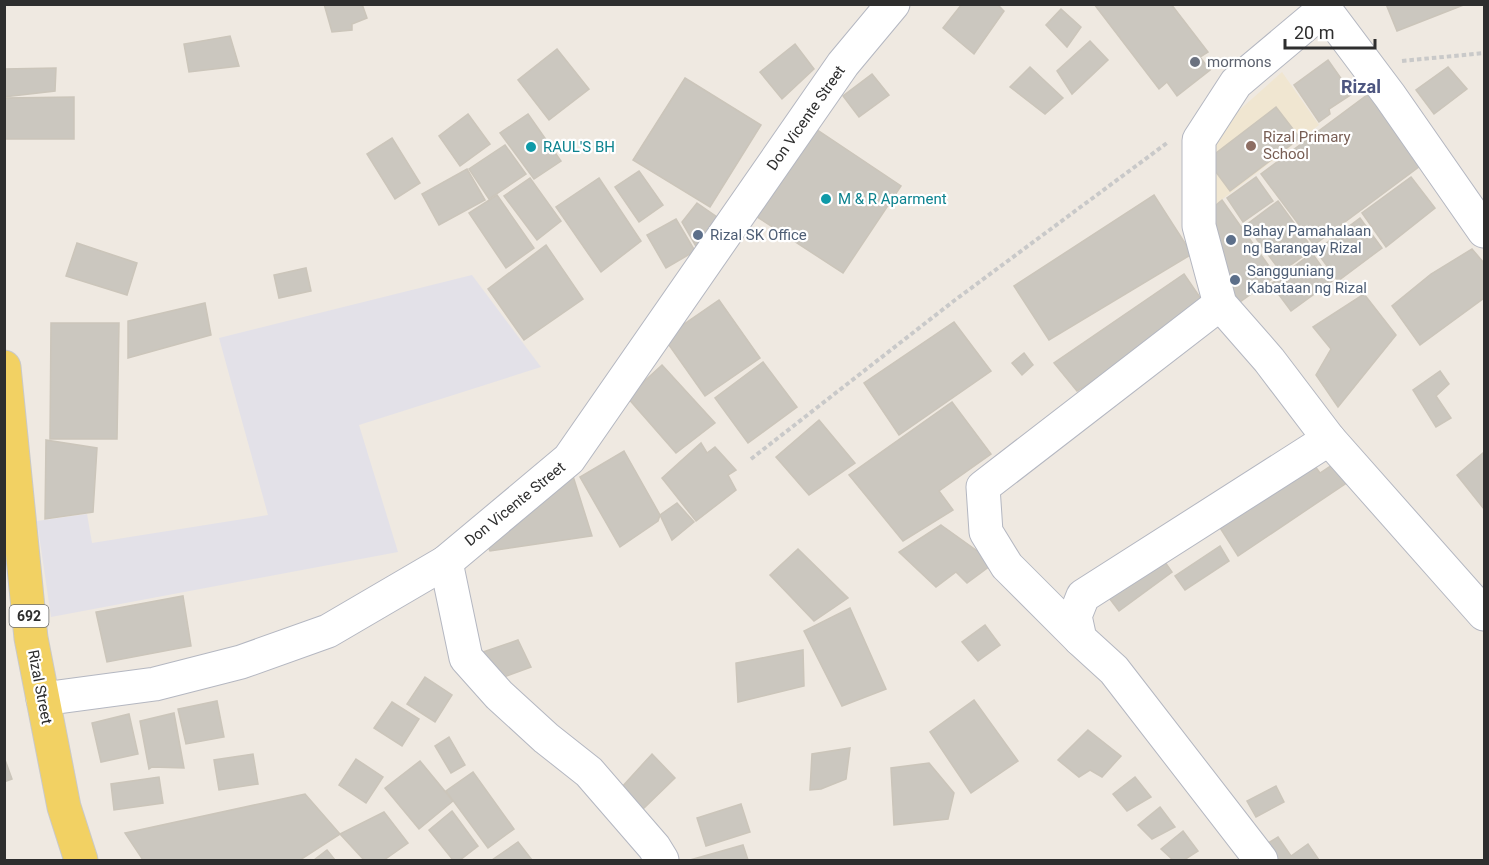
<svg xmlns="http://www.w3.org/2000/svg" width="1489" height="865" viewBox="0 0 1489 865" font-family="Roboto,sans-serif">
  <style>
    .industrial { fill: #e3e1e8 }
    .education { fill: #f0e6d1 }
    .building { fill: #cbc7bf; stroke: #cbc5ba; stroke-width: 1.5 }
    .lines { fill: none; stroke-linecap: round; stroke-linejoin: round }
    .minor-casing { stroke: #b4b7c1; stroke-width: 35 }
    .major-casing { stroke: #c9c9c9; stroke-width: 35 }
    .path { stroke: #c9c9c9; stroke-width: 4; stroke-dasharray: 4.5 3; stroke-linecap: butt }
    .minor { stroke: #fff; stroke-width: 33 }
    .major { stroke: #f2d163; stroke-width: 33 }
    .worship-dot { fill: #6b7280; stroke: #fff; stroke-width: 2 }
    .education-dot { fill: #8d6e63; stroke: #fff; stroke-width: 2 }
    .culture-dot { fill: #0f9aa8; stroke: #fff; stroke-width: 2 }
    .service-dot { fill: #5c6f8a; stroke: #fff; stroke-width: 2 }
    .labels { text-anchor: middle; stroke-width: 4.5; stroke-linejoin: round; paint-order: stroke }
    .shield { fill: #fff; stroke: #6d6d6d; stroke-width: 1.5 }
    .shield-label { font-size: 14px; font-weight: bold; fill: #2e2e2e }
    .worship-label { font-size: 15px; fill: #5b616d; stroke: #fff; text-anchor: start }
    .street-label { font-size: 15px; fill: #2e2e2e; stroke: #fff }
    .education-label { font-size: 15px; fill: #785e54; stroke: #fff; text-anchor: start }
    .culture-label { font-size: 15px; fill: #0d838f; stroke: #fff; text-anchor: start }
    .service-label { font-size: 15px; fill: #4e5e75; stroke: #fff; text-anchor: start }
    .quarter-label { font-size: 18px; font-weight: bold; fill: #4d5680; stroke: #fff }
  </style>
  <rect width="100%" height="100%" fill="#efe9e1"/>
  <path class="industrial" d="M472,275l69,92 -182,58 39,127 -347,65 -14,-96 50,-7 5,29 176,-28 -49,-177z"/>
  <path class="education" d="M1282,72l37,53 -112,86 -5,-47 16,-35z"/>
  <g class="building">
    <path d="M324,4h38l5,14 -15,6v6l-20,2z"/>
    <path d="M962,4h35l7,7 -30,43 -31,-26z"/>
    <path d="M1094,4h77l37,48 -8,5 10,13 -33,26 -10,-14 -8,7z"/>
    <path d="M1386,4h80l-69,27z"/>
    <path d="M1061,9l20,18 -14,20 -21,-22z"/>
    <path d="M230,36l9,30 -50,6 -5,-28z"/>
    <path d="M1090,41l18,19 -36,34 -15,-23z"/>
    <path d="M795,44l19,25 -32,30 -22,-27z"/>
    <path d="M557,49l32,40 -40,31 -31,-40z"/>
    <path d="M1328,60l24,34 -23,15 1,5 -11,8 -25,-37z"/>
    <path d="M1030,67l33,31 -18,16 -35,-27z"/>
    <path d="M1448,67l19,22 -33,25 -18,-24z"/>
    <path d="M56,68l-1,23 -51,6v-28z"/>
    <path d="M872,74l17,21 -30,22 -16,-21z"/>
    <path d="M685,78l76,47 -51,82 -77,-47z"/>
    <path d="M1371,92l53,71 -110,82 -53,-71z"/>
    <path d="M74,97v42h-70v-41z"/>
    <path d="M1276,107l24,31 -70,53 -23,-31z"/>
    <path d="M468,114l22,30 -30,22 -21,-30z"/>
    <path d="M528,114l33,47 -27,18 -34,-46z"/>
    <path d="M810,125l91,61 -58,87 -92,-60z"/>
    <path d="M392,138l28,45 -25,16 -28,-45z"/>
    <path d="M505,145l21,29 -37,25 -20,-30z"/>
    <path d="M467,169l18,31 -46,25 -17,-31z"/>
    <path d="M639,171l24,34 -24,17 -24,-35z"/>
    <path d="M1256,177l17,24 -30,21 -16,-24z"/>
    <path d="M1411,177l24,31 -49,39 -24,-34z"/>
    <path d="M530,178l31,43 -24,19 -33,-44z"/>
    <path d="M599,178l42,63 -40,31 -45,-65z"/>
    <path d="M497,195l37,53 -28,20 -37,-55z"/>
    <path d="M1154,195l38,59 -143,86 -35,-54z"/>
    <path d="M1222,200l54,76 -36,26 -24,-36 -11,-52z"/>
    <path d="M1278,201l35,48 -32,23 -35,-47z"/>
    <path d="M697,203l20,14 -20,31 -15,-26z"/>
    <path d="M1360,218l22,30 -44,33 -22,-30z"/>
    <path d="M676,219l19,32 -29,17 -19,-33z"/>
    <path d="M77,243l60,20 -10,32 -61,-19z"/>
    <path d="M546,245l37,54 -59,41 -36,-51z"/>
    <path d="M1472,249l12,14v35l-64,47 -28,-39 39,-32z"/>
    <path d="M1312,253l20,28 -41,30 -20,-27z"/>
    <path d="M306,268l5,23 -32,7 -5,-23z"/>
    <path d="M1184,274l24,35 -131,82 -23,-28z"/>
    <path d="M1364,294l32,41 -58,72 -22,-32 15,-26 -18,-22z"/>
    <path d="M719,300l41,58 -55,38 -41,-58z"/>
    <path d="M205,303l6,32 -83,23v-37z"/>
    <path d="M954,322l37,49 -92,64 -35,-52z"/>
    <path d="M51,323h68l-2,116h-67z"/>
    <path d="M1024,353l9,12 -11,10 -10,-12z"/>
    <path d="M763,362l34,45 -49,36 -33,-45z"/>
    <path d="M662,365l53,58 -39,30 -49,-56z"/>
    <path d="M1440,371l9,13 -13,12 15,22 -15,9 -23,-37z"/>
    <path d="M952,402l39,52 -52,37 14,19 -50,31 -54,-66z"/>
    <path d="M819,420l36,43 -46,32 -33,-38z"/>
    <path d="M46,440l51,8 -4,64 -48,7z"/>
    <path d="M701,443l6,10 8,-6 21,23 -8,5 8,15 -40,31 -34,-43z"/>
    <path d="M624,451l36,64 -2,6 -38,26 -40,-70z"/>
    <path d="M1484,452v57l-27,-34z"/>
    <path d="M1309,458l11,15 18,-12 13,19 -113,76 -23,-36z"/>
    <path d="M572,473l20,63 -102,15 -5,-11z"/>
    <path d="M677,503l17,19 -22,18 -12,-25z"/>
    <path d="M941,525l53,38 -27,20 -11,-11 -20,15 -37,-35z"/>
    <path d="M1220,546l9,15 -44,29 -10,-14z"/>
    <path d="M798,549l50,49 -34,23 -44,-46z"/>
    <path d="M1160,555l12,17 -53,39 -13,-17z"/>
    <path d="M183,596l8,50 -84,16 -11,-50z"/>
    <path d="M850,608l36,81 -44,17 -38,-75z"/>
    <path d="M985,625l15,20 -22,16 -16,-19z"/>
    <path d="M518,640l13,27 -43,16 -5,-31z"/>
    <path d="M803,650l1,36 -66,16 -2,-39z"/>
    <path d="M425,677l27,18 -17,27 -28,-18z"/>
    <path d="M974,700l44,61 -47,32 -41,-61z"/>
    <path d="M217,701l7,36 -38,7 -8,-35z"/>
    <path d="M392,702l27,17 -17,27 -28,-18z"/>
    <path d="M174,713l10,55 -32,-1 -3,2 -9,-48z"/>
    <path d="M129,714l9,40 -37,8 -9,-39z"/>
    <path d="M1088,730l33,26 -19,21 -12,-7 -11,7 -21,-17z"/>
    <path d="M449,737l16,28 -14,8 -16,-27z"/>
    <path d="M850,748l-4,31 -25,10 -11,1 2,-36z"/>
    <path d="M253,754l5,30 -39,6 -5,-30z"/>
    <path d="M652,754l23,24 -33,32 -21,-22z"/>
    <path d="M4,757l8,22 -8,3z"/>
    <path d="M356,759l27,18 -17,26 -27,-18z"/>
    <path d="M420,761l33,40 -34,28 -34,-41z"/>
    <path d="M929,763l25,30 -6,26 -54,6 -3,-57z"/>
    <path d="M473,772l41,57 -26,19 -42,-57z"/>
    <path d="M159,777l4,26 -49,7 -3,-26z"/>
    <path d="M1135,777l16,20 -24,14 -14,-17z"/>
    <path d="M1276,786l8,16 -28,15 -9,-16z"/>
    <path d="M305,794l35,40 -40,26h-157l-18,-27z"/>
    <path d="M741,804l9,28 -44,14 -9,-28z"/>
    <path d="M1160,807l15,20 -23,12 -14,-14z"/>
    <path d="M452,811l26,35 -18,14h-7l-24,-30z"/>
    <path d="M384,812l24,31 -24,17h-20l-24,-26z"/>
    <path d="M1183,831l15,20 -14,9h-11l-12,-11z"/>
    <path d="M1278,837l13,19 17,-12 11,16h-43l-11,-15z"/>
    <path d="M518,842l14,18h-40z"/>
    <path d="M743,845l5,15h-58z"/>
    <path d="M327,850l8,10h-21z"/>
  </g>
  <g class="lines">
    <g class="minor-casing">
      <g id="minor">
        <path d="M1321,4l69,92 94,135"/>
        <path d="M1324,9l-88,74 -37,57v86l21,78 49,56 60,79 155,175"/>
        <path d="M446,562l20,96 33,37 47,43 43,34 65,75 8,13"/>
        <path d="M1080,639l-73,-73 -21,-34 -3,-45 237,-183"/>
        <path d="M43,699l112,-15 86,-22 87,-31 118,-69 123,-103 274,-395 50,-60"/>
        <path d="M1261,860l-147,-190 -34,-31 -5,-23 8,-20 246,-157"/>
      </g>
    </g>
    <g class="major-casing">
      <path id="major" d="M4,367l27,271 33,169 17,53"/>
    </g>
    <g class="path">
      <path d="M1402,61l82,-8"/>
      <path d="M751,459l204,-159 212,-157"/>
    </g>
    <use href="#minor" class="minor"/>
    <use href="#major" class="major"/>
  </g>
  <circle class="worship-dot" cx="1195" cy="62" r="6"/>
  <circle class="education-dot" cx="1251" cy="146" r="6"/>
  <g class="culture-dot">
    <circle cx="531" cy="147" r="6"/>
    <circle cx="826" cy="199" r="6"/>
  </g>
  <g class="service-dot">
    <circle cx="698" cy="235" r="6"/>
    <circle cx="1231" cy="240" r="6"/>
    <circle cx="1235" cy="280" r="6"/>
  </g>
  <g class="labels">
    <rect class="shield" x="9.5" y="605" width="39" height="22" rx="4.5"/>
    <g class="shield-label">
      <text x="29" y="621">692</text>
    </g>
    <g class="worship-label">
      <text x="1207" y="67">mormons</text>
    </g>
    <g class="street-label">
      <text transform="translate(806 118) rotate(-55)" y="5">Don Vicente Street</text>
      <text transform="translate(515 504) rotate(-39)" y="5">Don Vicente Street</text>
      <text transform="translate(40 687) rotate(79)" y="5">Rizal Street</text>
    </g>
    <g class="education-label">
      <text x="1263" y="142">Rizal Primary<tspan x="1263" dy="17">School</tspan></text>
    </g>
    <g class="culture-label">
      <text x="543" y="152">RAUL'S BH</text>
      <text x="838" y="204">M &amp; R Aparment</text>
    </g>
    <g class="service-label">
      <text x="1243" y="236">Bahay Pamahalaan<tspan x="1243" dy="17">ng Barangay Rizal</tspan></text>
      <text x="710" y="240">Rizal SK Office</text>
      <text x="1247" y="276">Sangguniang<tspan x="1247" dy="17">Kabataan ng Rizal</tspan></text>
    </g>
    <g class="quarter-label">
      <text x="1361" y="93">Rizal</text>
    </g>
  </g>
  <rect width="1489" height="865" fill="none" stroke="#2e2e2e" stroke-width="12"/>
  <path d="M1285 39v9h90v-9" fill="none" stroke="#2e2e2e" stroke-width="3"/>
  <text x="1294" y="39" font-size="18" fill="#2e2e2e" stroke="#ffffff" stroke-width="4.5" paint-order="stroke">20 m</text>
</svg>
